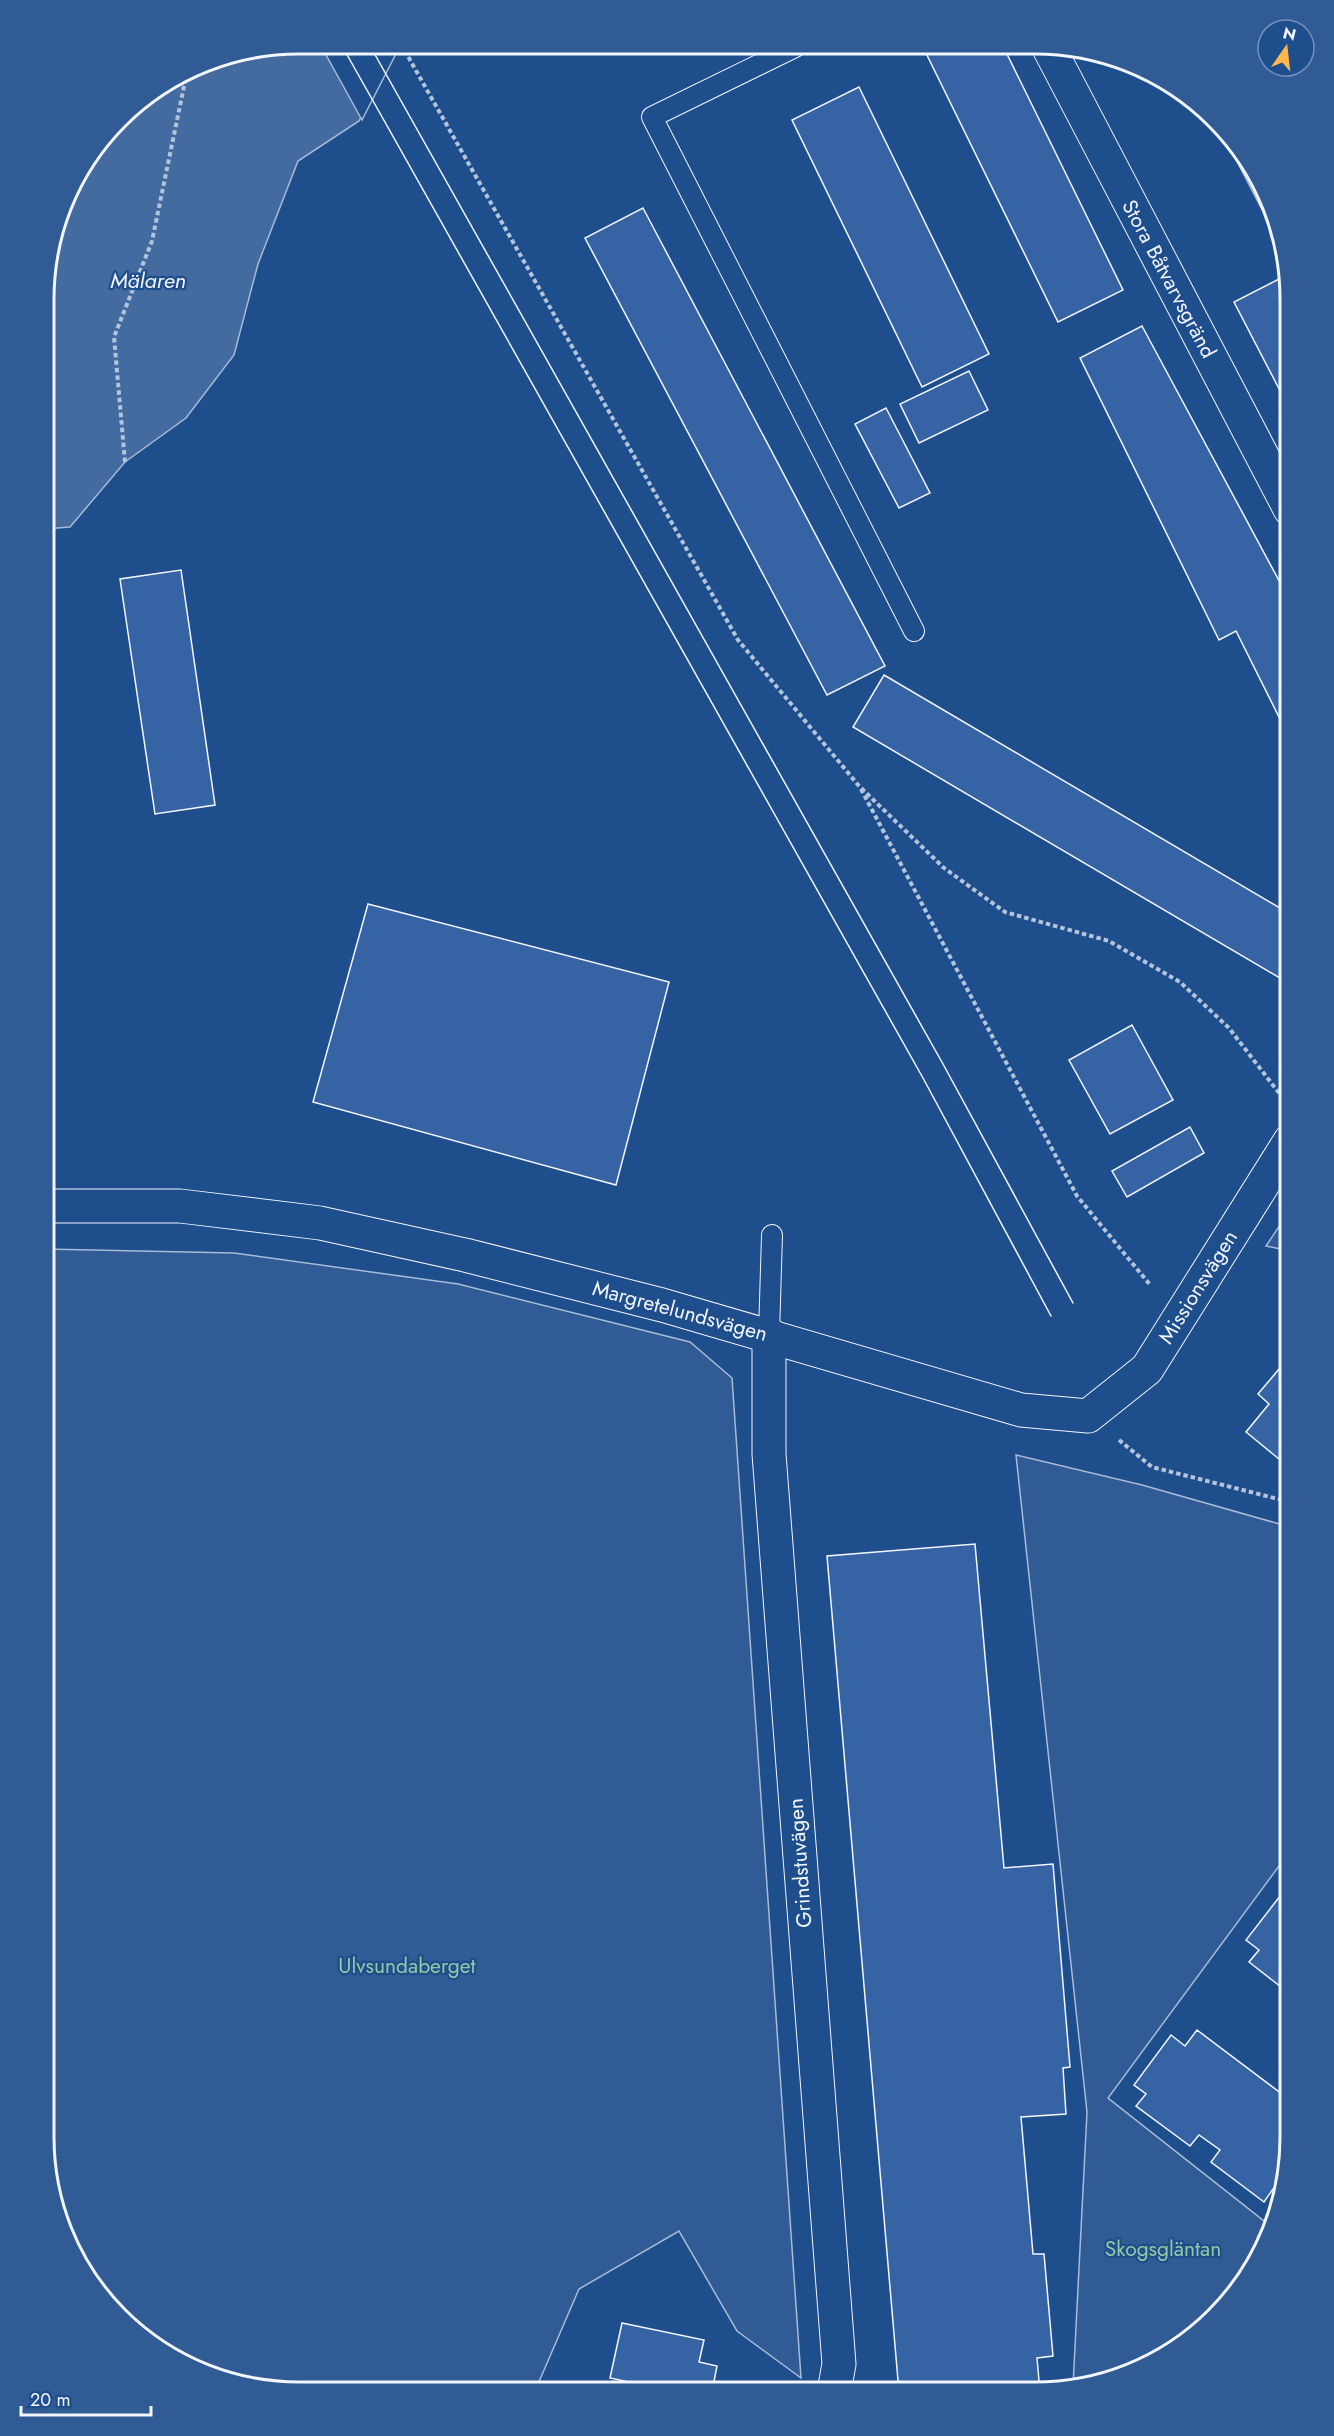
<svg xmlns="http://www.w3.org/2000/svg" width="1334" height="2436" viewBox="0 0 1334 2436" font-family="Jost,sans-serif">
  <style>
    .built { fill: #305b95; stroke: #a8bbd7; stroke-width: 1.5 }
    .water { fill: #446ba0; stroke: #a8bbd7; stroke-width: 1.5 }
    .pier { fill: #1f4e8c; stroke: #a8bbd7; stroke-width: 1.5 }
    .building { fill: #3563a3; stroke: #f2f6ff; stroke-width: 1.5 }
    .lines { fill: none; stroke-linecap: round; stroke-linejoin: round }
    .service-casing { stroke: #f2f6ff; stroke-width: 22 }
    .minor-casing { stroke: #f2f6ff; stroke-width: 35 }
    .path { stroke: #b3c4dc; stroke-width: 4; stroke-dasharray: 4.5 3; stroke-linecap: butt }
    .service { stroke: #1f4e8c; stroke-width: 20 }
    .minor { stroke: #1f4e8c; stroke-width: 33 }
    .tram { stroke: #f2f6ff; stroke-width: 1.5 }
    .labels { text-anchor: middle; stroke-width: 4.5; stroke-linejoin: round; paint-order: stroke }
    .street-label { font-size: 21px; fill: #f2f6ff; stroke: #1f4e8c }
    .park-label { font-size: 21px; fill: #97c8a6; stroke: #1f4e8c }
    .water-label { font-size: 22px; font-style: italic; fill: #f2f6ff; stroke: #1f4e8c }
    .rim { fill: none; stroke: #f2f6ff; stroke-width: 3 }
  </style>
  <rect width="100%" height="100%" fill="#1f4e8c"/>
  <g class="built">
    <path d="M1217,123l30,34 30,60 5,31z"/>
    <path d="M1290,1210v41l-24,-5z"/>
    <path d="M45,1249l189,4 224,31 232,58 42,36 69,1000 -64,-47 -58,-100 -100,58 -44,102 -270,-1 -64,-17 -58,-34 -47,-47 -39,-73 -13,-82z"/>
    <path d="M1016,1455l126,30 148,42v324l-182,247 165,130 -2,6 -34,59 -47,47 -73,39 -44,7 14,-274z"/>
  </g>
  <path class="water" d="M299,44h99l-39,77 -61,40 -40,103 -24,91 -48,63 -61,44 -55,65 -25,2 1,-263 24,-80 60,-79 72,-44z"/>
  <path class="pier" d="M320,44h81l-39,76z"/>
  <g class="building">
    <path d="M923,47l81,1 119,242 -65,32z"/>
    <path d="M859,87l130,267 -67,33 -130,-267z"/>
    <path d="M643,208l242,458 -58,29 -242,-457z"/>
    <path d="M1287,275l3,24v111l-56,-108z"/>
    <path d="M1142,326l148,275v138l-54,-108 -17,9 -139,-282z"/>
    <path d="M969,371l19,39 -69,33 -19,-39z"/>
    <path d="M886,408l44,85 -31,15 -44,-84z"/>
    <path d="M181,570l34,235 -60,9 -35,-235z"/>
    <path d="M884,675l406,239v70l-437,-257z"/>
    <path d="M368,904l301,78 -53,203 -303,-83z"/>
    <path d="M1132,1025l41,75 -63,34 -41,-74z"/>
    <path d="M1190,1127l14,26 -77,44 -15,-26z"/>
    <path d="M1290,1356v112l-44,-36 23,-28 -11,-10z"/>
    <path d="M975,1544l29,324 49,-4 17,203 -7,1 3,46 -45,3 12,137h11l9,102 -16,2 3,34h-141l-72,-836z"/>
    <path d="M1284,1891l6,5v98l-41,-32 10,-12 -13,-10z"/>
    <path d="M1197,2030l93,70v54l-10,40 -7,-5 -9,13 -53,-40 9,-12 -21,-15 -9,11 -54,-40 10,-12 -12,-9 37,-50 14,11z"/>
    <path d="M622,2323l82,17 -5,22 18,4 -5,26 -70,-1 1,-6 -33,-7z"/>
  </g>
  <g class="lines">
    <g class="service-casing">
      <g id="service">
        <path d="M795,47l-143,70 262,514"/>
        <path d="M769,1334l3,-99"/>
      </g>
    </g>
    <g class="minor-casing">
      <g id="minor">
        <path d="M1049,48l241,461"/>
        <path d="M45,1206h135l140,17 145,32 197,50 359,105 67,6 59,-47 143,-228"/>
        <path d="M769,1334v120l70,910 -5,28"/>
      </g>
    </g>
    <g class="path">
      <path d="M401,44l337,596 121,146 85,82 61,44 104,29 71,41 49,46 57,74"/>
      <path d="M125,462l-11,-125 38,-96 35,-169"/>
      <path d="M861,789l216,407 74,90"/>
      <path d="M1119,1440l33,27 138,35"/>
    </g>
    <use href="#service" class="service"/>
    <use href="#minor" class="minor"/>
    <g class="tram">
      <path d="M341,44l582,1034 128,238"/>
      <path d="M369,44l574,1020 130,239"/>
    </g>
  </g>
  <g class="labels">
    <g class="street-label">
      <text transform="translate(1169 279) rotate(62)" y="7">Stora Båtvarvsgränd</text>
      <text transform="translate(1198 1287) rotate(-58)" y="7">Missionsvägen</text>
      <text transform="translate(680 1311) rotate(15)" y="7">Margretelundsvägen</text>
      <text transform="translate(800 1863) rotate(-94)" y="7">Grindstuvägen</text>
    </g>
    <g class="park-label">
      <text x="407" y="1973">Ulvsundaberget</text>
      <text x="1163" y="2256">Skogsgläntan</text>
    </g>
    <g class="water-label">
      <text x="148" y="288">Mälaren</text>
    </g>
  </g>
  <path d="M0 0H1334V2436H0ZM299 54H1035A245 245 0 0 1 1280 299V2137A245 245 0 0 1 1035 2382H299A245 245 0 0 1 54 2137V299A245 245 0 0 1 299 54Z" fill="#305b95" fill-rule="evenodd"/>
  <path class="rim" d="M299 54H1035A245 245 0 0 1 1280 299V2137A245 245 0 0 1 1035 2382H299A245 245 0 0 1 54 2137V299A245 245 0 0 1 299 54Z"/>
  <g transform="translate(1286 48) rotate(14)"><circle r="28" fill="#1f4e8c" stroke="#7391ba" stroke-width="1.5"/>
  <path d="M0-4.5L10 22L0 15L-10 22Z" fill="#ffb74d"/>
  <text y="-9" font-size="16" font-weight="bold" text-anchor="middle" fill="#f2f6ff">N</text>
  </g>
  <path d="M21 2406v9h130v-9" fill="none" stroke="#f2f6ff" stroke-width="3"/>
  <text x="30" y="2406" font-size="18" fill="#f2f6ff" stroke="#1f4e8c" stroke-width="4.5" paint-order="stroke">20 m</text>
</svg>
